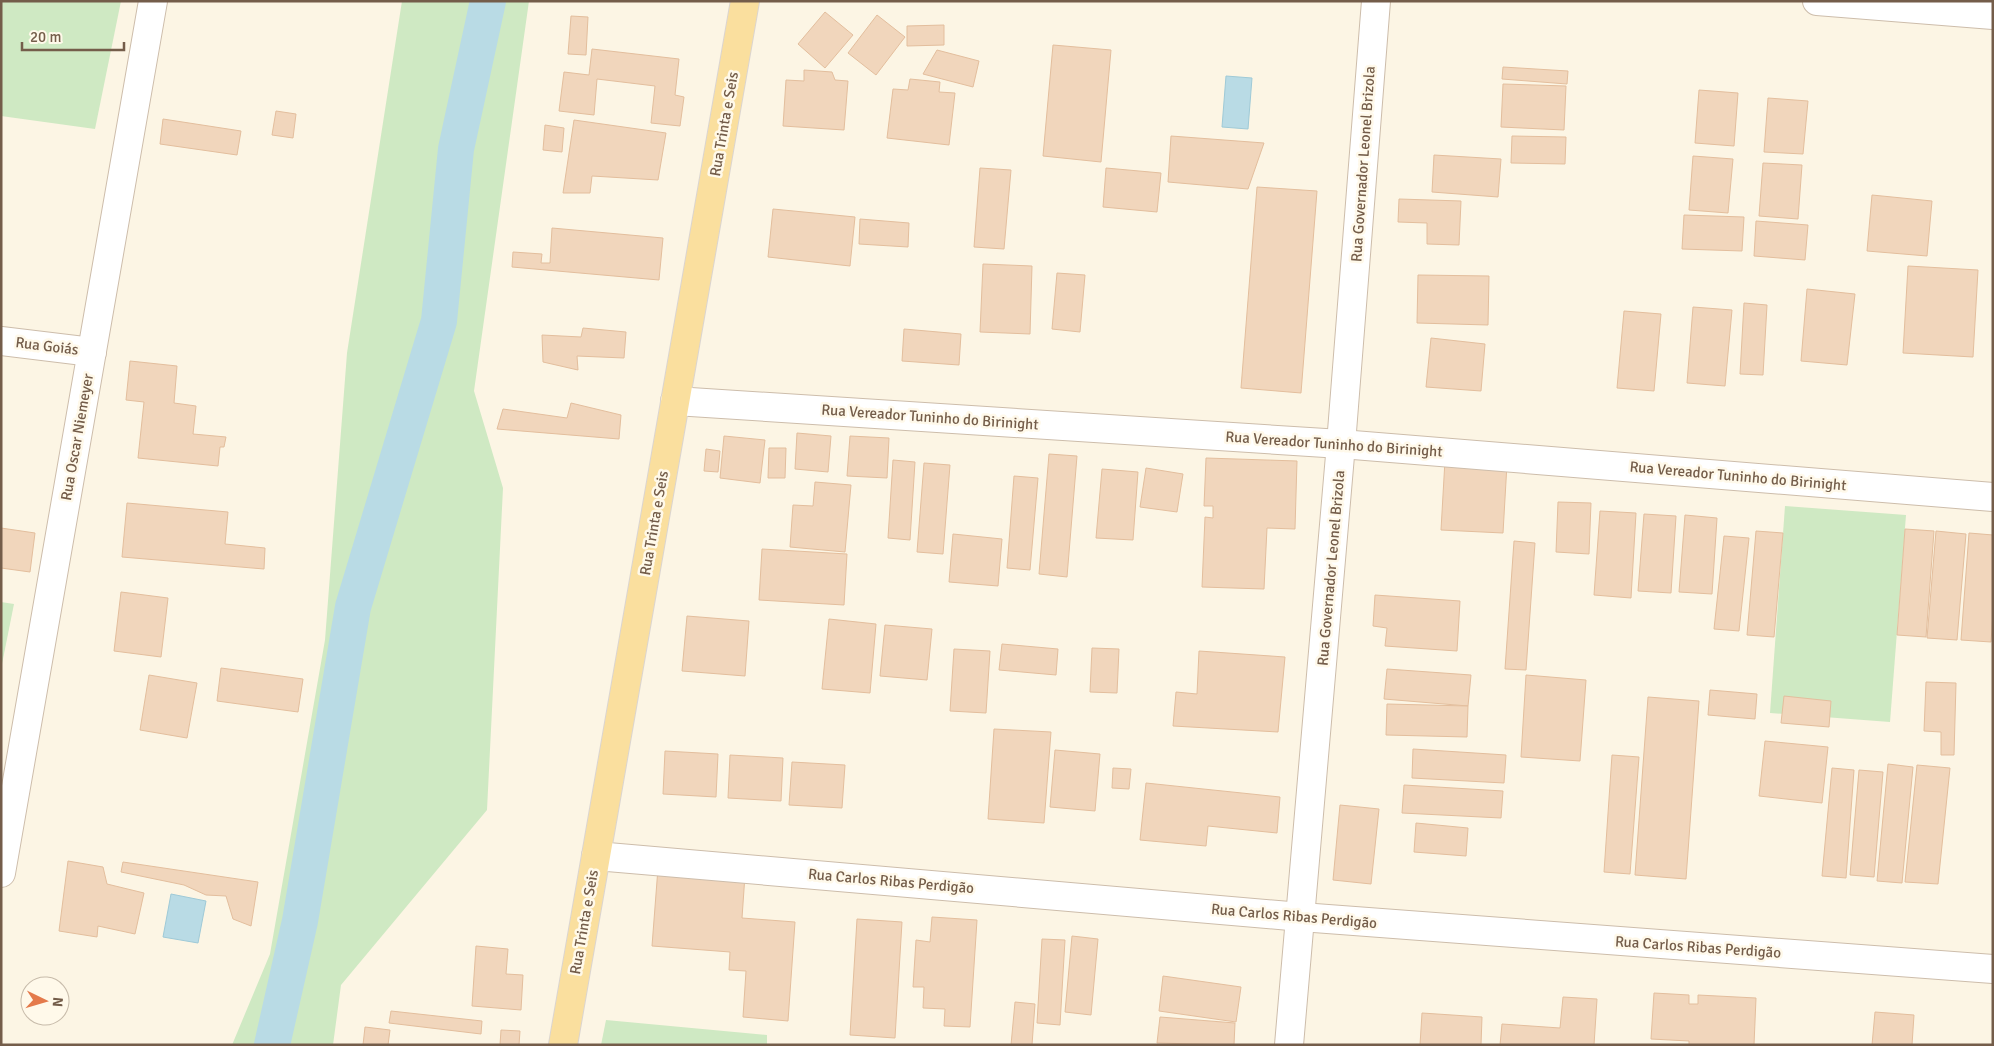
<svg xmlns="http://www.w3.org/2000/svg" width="1994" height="1046" viewBox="0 0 1994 1046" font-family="Signika,sans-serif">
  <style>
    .green { fill: #cfe9c3 }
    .water { fill: #b9dbe5; stroke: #9fcad7 }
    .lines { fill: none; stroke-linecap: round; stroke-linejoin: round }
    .canal { stroke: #b9dbe5; stroke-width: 36 }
    .building { fill: #f1d6bc; stroke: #e3be9d }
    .minor-casing { stroke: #cdbdab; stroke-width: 30 }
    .major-casing { stroke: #dbd5d0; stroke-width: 30 }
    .minor { stroke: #fff; stroke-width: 28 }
    .major { stroke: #fadf9e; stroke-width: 28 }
    .labels { text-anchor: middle; stroke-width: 5; stroke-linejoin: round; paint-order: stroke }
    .street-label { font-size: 15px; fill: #745d4a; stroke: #fff9ea }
  </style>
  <rect width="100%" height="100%" fill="#fcf5e4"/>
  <g class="green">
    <path d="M1,1h120l-26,128 -94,-13z"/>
    <path d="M402,1h127l-55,390 29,97 -16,322 -146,175 -8,60h-101l38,-91 55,-314 22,-287z"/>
    <path d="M1785,506l121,9 -16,207 -120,-9z"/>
    <path d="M1,602l13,2 -13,65z"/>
    <path d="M606,1020l161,15v10h-166z"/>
  </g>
  <g class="water">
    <path d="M1226,76l26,2 -4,51 -26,-2z"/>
    <path d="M171,894l35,7 -8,42 -35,-6z"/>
  </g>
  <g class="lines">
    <path class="canal" d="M272,1045l28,-124 53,-314 86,-286 17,-172 32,-148"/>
  </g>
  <g class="building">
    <path d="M825,12l28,23 -28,33 -27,-24z"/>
    <path d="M877,15l28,22 -29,38 -28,-22z"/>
    <path d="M571,16l17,1 -2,38 -18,-1z"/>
    <path d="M944,25v20l-37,1v-20z"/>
    <path d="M1053,45l58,5 -10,112 -58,-6z"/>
    <path d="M592,49l87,10 -4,36 9,2 -4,29 -29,-3 4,-37 -58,-7 -3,36 -35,-4 5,-39 25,3z"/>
    <path d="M937,50l42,11 -6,26 -50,-13z"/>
    <path d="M1503,67l65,4 -1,13 -65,-5z"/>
    <path d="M804,70l28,2 3,8 13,1 -4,49 -61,-4 3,-46 18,1z"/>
    <path d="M910,79l30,3 -1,10 16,1 -6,52 -62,-7 6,-49 15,1z"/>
    <path d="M1503,84l63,2 -2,44 -63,-3z"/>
    <path d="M1699,90l39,3 -4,53 -39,-3z"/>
    <path d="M1768,98l40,3 -5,53 -39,-2z"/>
    <path d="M276,111l20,3 -3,24 -21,-3z"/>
    <path d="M163,119l78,12 -4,24 -77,-11z"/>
    <path d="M574,120l92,13 -8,47 -66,-4 -2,17h-27z"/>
    <path d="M545,125l19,3 -2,24 -19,-2z"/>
    <path d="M1171,136l93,7 -16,46 -80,-7z"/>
    <path d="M1512,136l54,1 -1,27 -54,-1z"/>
    <path d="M1434,155l67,4 -3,38 -66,-5z"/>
    <path d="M1693,156l40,3 -5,54 -39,-3z"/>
    <path d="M1763,163l39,2 -4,54 -39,-3z"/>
    <path d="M980,168l31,2 -7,79 -30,-2z"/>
    <path d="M1106,168l55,5 -4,39 -54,-5z"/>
    <path d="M1257,187l60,4 -16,202 -60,-5z"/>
    <path d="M1872,195l60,6 -5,55 -60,-5z"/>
    <path d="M1399,199l62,2 -2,44 -32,-1v-21l-29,-1z"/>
    <path d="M773,209l82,8 -5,49 -82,-9z"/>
    <path d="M1684,215l60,2 -2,34 -60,-2z"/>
    <path d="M860,219l49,4 -1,24 -49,-3z"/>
    <path d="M1756,221l52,4 -3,35 -51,-4z"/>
    <path d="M552,228l111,10 -4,42 -147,-13 1,-15 29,2 -1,9h9z"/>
    <path d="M983,264l49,2 -2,68 -50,-2z"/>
    <path d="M1908,266l70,4 -5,87 -70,-4z"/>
    <path d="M1057,273l28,2 -5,57 -28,-3z"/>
    <path d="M1418,275l71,1 -1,49 -71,-2z"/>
    <path d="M1807,289l48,5 -8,71 -46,-4z"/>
    <path d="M1744,303l23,2 -4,70 -23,-1z"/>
    <path d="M1693,307l39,3 -7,76 -38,-3z"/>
    <path d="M1624,311l37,3 -7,77 -37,-3z"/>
    <path d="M583,328l43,4 -2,26 -47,-2 1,14 -35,-8 -1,-27 39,2z"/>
    <path d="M904,329l57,5 -2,31 -57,-4z"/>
    <path d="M1431,338l54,6 -4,47 -55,-4z"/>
    <path d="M130,361l47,5 -3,37 22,3 -3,28 33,3 -2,10h-4l-2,19 -80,-8 6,-56 -18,-2z"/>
    <path d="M571,403l50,12 -2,24 -122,-10 6,-20 64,9z"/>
    <path d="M797,433l34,3 -3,36 -33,-3z"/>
    <path d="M724,436l41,4 -5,43 -40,-5z"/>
    <path d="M850,436l39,2 -2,40 -40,-2z"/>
    <path d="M769,448h17l-1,30h-17z"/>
    <path d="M706,449l14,2 -2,21 -14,-1z"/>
    <path d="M1049,454l28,2 -10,121 -28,-3z"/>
    <path d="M1206,458l91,3 -2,68 -28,-1 -3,61 -62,-2 3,-70 8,1v-12h-9z"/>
    <path d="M893,460l22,2 -5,78 -22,-2z"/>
    <path d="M1445,460l62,4 -4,69 -62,-3z"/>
    <path d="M924,463l26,2 -7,89 -26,-2z"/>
    <path d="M1146,468l37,6 -6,38 -37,-5z"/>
    <path d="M1102,469l36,3 -5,68 -37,-2z"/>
    <path d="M1014,476l24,2 -8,92 -23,-2z"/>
    <path d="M815,482l36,3 -6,67 -55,-5 3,-42 20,1z"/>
    <path d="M1558,502l33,1 -2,51 -33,-2z"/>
    <path d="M127,503l101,9 -3,32 40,4 -1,21 -142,-12z"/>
    <path d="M1600,511l36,2 -5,85 -37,-3z"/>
    <path d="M1644,514l32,2 -5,77 -33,-2z"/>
    <path d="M1685,515l32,3 -5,76 -33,-2z"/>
    <path d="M1,528l34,5 -5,39 -29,-4z"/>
    <path d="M1905,529l29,2 -8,106 -29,-2z"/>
    <path d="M1756,531l27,2 -9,104 -27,-2z"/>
    <path d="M1936,531l30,3 -9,106 -30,-2z"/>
    <path d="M1969,533l24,2v78l-2,29 -30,-2z"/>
    <path d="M953,534l49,5 -4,47 -49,-4z"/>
    <path d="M1724,536l25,2 -10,93 -25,-2z"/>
    <path d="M1514,541l21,2 -9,127 -21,-1z"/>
    <path d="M762,549l85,5 -3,51 -85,-5z"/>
    <path d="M121,592l47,6 -7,59 -47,-6z"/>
    <path d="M1375,595l85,6 -3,50 -72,-5 2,-18 -14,-2z"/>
    <path d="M687,616l62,5 -4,55 -63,-5z"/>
    <path d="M829,619l47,5 -6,69 -48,-4z"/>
    <path d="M885,625l47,4 -5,51 -47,-4z"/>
    <path d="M1002,644l56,5 -2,26 -57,-5z"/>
    <path d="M1092,648l27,1 -2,44 -27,-1z"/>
    <path d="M954,649l36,2 -4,62 -36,-2z"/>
    <path d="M1199,651l86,6 -7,75 -105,-6 3,-34 21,2z"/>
    <path d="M221,668l82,11 -5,33 -81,-11z"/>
    <path d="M1387,669l84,6 -3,31 -84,-7z"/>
    <path d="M149,675l48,8 -10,55 -47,-8z"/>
    <path d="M1526,675l60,5 -6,81 -59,-4z"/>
    <path d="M1926,682l30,1 -2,72h-13v-23l-17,-1z"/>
    <path d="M1710,690l47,4 -2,25 -47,-4z"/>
    <path d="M1784,696l47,5 -2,26 -48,-4z"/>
    <path d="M1648,697l51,4 -13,178 -51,-4z"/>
    <path d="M1387,704l81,2 -1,31 -81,-2z"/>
    <path d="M994,729l57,3 -7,91 -56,-4z"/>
    <path d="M1765,741l63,6 -6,56 -63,-7z"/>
    <path d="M1413,749l93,6 -2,28 -92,-5z"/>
    <path d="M1055,750l45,4 -5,57 -45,-4z"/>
    <path d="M665,751l53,3 -2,43 -53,-3z"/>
    <path d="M730,755l53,3 -2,43 -53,-3z"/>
    <path d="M1612,755l27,2 -9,117 -26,-2z"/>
    <path d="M792,762l53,3 -3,43 -53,-3z"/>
    <path d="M1888,764l25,3 -11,116 -25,-2z"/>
    <path d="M1917,765l33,3 -12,116 -33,-2z"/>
    <path d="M1113,768l18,1 -2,20 -17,-1z"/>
    <path d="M1832,768l22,2 -8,108 -24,-2z"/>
    <path d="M1859,770l24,2 -9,105 -24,-2z"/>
    <path d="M1146,783l134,14 -3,36 -69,-7 -2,20 -66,-6z"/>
    <path d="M1404,785l99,6 -2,27 -99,-5z"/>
    <path d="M1340,805l39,4 -8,75 -38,-4z"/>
    <path d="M1416,823l52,5 -2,28 -52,-4z"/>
    <path d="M68,861l35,6 4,17 37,9 -9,41 -37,-8 -1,11 -38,-6z"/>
    <path d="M123,862l135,20 -7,44 -18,-7 -7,-23 -20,-1 -22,-10 -63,-13z"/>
    <path d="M658,868l87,7 -3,43 53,4 -7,99 -45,-4 3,-46 -17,-1 1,-18 -78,-6z"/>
    <path d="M932,917l45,3 -7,107 -26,-1 1,-17 -22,-1 1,-21h-11l3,-47 14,2z"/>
    <path d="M857,919l45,3 -7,116 -45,-3z"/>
    <path d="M1072,936l26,3 -7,76 -26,-3z"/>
    <path d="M1042,939l23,1 -5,85 -23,-2z"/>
    <path d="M476,946l32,3 -2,25 17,1 -2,35 -49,-4z"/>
    <path d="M1163,976l78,11 -5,35 -77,-11z"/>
    <path d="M1654,993l35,2v9h9v-9l58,3 -2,47h-65v-4l-38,-2z"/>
    <path d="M1563,997l34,2 -3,46h-94l2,-21 58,4z"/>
    <path d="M1015,1002l20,2 -3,41h-21z"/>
    <path d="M391,1011l91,10 -1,13 -92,-11z"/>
    <path d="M1875,1012l39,3 -2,30h-40z"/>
    <path d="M1422,1013l60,4 -1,28h-61z"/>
    <path d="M1160,1017l75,6 -1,22 -77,-2z"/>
    <path d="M365,1027l25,3 -2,15h-25z"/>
    <path d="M501,1030l19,1 -1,14h-19z"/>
  </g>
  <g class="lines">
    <g class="minor-casing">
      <g id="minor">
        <path d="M1817,1l176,14"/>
        <path d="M1,341l91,11"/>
        <path d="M675,401l666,43 652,53"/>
        <path d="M596,856l705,61 692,52"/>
        <path d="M1,873l152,-872"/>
        <path d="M1289,1045l52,-601 35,-443"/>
      </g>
    </g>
    <g class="major-casing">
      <path id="major" d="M563,1045l182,-1044"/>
    </g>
    <use href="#minor" class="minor"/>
    <use href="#major" class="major"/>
  </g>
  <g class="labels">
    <g class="street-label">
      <text transform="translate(724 124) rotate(-80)" y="5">Rua Trinta e Seis</text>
      <text transform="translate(1363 164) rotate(-86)" y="5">Rua Governador Leonel Brizola</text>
      <text transform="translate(47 346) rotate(7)" y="5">Rua Goiás</text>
      <text transform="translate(930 417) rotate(4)" y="5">Rua Vereador Tuninho do Birinight</text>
      <text transform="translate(77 437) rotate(-80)" y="5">Rua Oscar Niemeyer</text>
      <text transform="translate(1334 444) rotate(4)" y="5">Rua Vereador Tuninho do Birinight</text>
      <text transform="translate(1738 476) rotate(5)" y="5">Rua Vereador Tuninho do Birinight</text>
      <text transform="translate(654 523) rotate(-80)" y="5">Rua Trinta e Seis</text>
      <text transform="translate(1331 568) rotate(-85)" y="5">Rua Governador Leonel Brizola</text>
      <text transform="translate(891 881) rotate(5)" y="5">Rua Carlos Ribas Perdigão</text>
      <text transform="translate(1294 916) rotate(5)" y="5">Rua Carlos Ribas Perdigão</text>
      <text transform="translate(584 922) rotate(-80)" y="5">Rua Trinta e Seis</text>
      <text transform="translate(1698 947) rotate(4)" y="5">Rua Carlos Ribas Perdigão</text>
    </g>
  </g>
  <rect width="1994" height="1046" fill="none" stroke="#745d4a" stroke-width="5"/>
  <g transform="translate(45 1001) rotate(95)"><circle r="24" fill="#fff9ea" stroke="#c7bbaa"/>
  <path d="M0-4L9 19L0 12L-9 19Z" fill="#e47a4b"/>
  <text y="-8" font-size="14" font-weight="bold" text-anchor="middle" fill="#745d4a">N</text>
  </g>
  <path d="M22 42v8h102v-8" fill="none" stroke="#745d4a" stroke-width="2.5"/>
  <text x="30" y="42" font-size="15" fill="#745d4a" stroke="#fff9ea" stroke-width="4" paint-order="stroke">20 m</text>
</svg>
